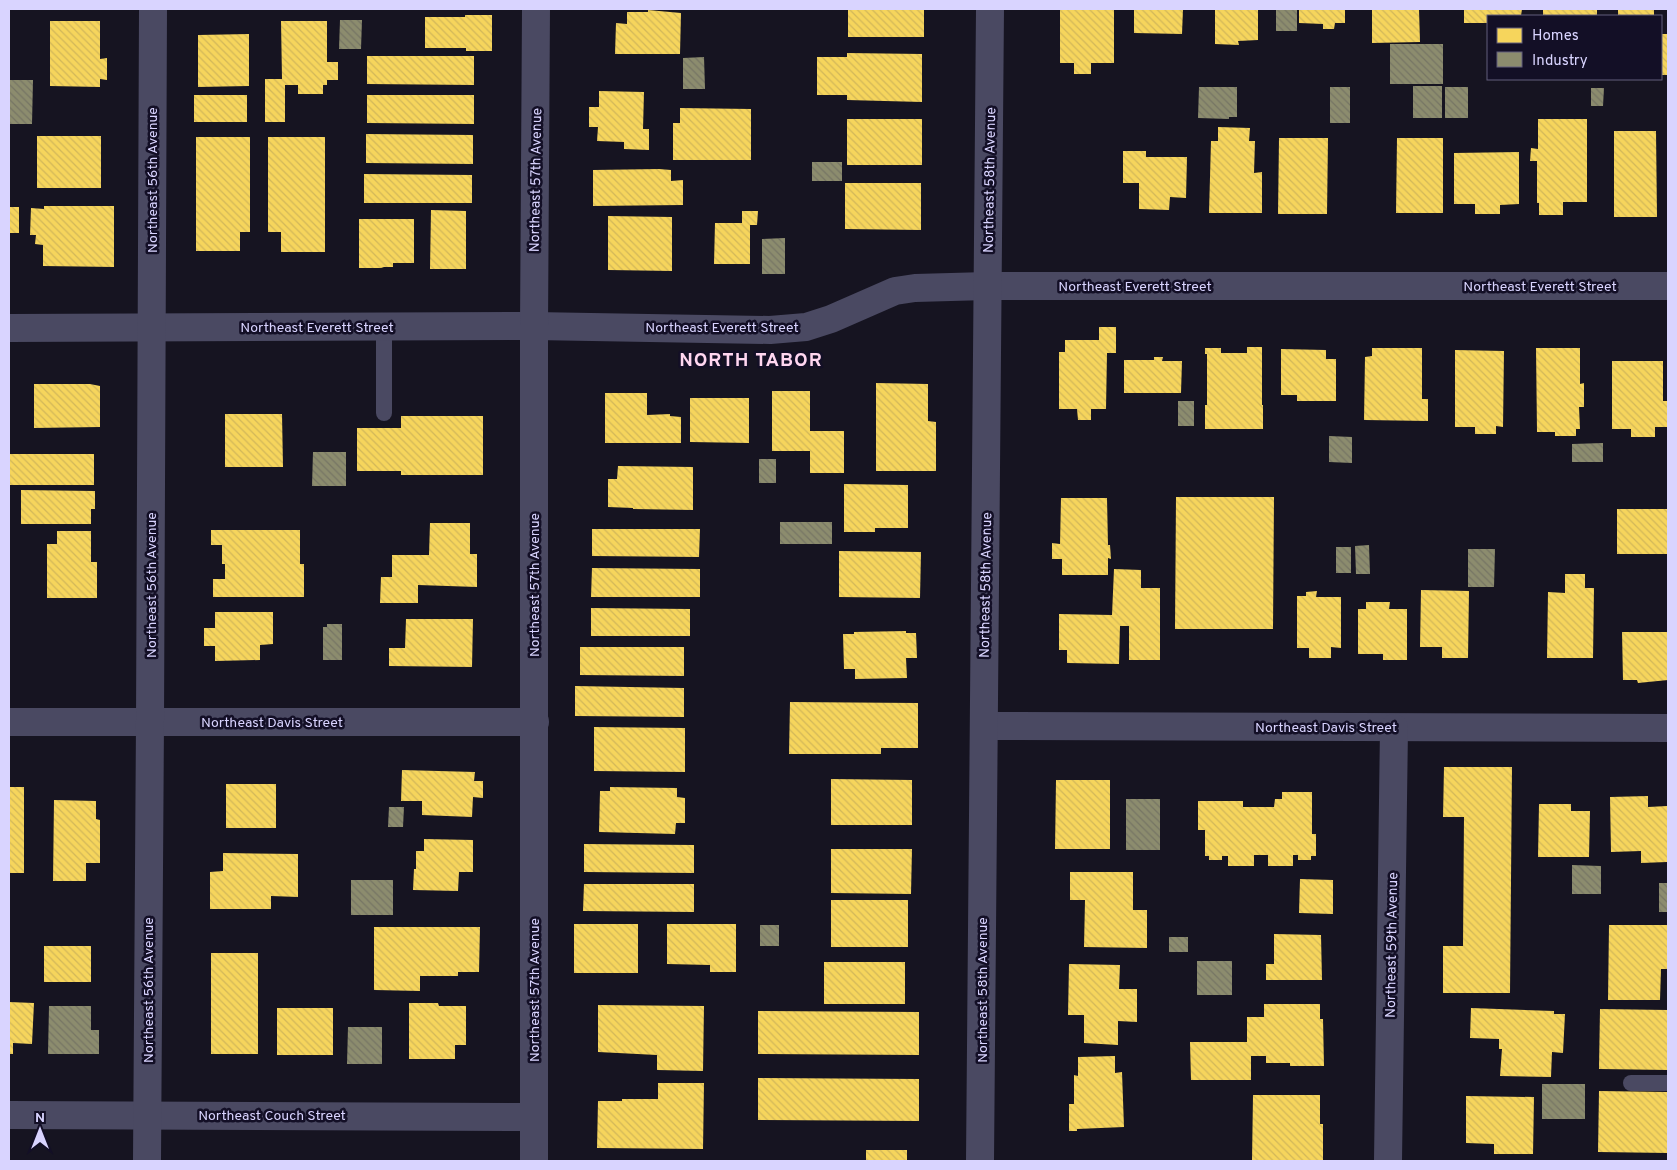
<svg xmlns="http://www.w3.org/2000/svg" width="1677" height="1170" viewBox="0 0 1677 1170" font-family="Overpass,sans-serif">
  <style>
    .homes { fill: url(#homes-back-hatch) }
    .industry { fill: url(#industry-back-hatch) }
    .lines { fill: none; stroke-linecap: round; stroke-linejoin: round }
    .lane { stroke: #4a4962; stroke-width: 16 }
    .street { stroke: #4a4962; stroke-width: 28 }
    .labels { text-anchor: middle; stroke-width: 5; stroke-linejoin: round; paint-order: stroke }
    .street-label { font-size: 14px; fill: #d9d4ff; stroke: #130f26 }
    .district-label { font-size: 19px; font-weight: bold; letter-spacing: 1px; fill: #ffd6f0; stroke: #130f26 }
  </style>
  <defs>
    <pattern id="homes-back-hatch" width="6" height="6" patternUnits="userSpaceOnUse" patternTransform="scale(1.25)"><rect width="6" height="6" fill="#f6d55c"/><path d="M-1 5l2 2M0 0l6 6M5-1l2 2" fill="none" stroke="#d2b759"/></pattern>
    <pattern id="industry-back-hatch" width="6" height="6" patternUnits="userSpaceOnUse" patternTransform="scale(1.25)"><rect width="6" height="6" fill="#8c8c6e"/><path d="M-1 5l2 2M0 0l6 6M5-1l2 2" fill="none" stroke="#767564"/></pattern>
  </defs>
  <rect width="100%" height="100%" fill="#161421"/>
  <g class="homes">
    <rect x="848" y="9" width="76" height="28"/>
    <path d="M1060,9h54v54h-23v11h-17v-11h-14z"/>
    <path d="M1134,9h49l-1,25 -48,-1z"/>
    <path d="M1215,9h43v31l-20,1 1,4 -24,-1z"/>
    <path d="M1299,9h46v14h-10l-1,6h-11v-5l-24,-1z"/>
    <path d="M1372,9h47l1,33 -48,1z"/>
    <path d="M1464,9h58l-1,7h-33v7h-24z"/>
    <rect x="1543" y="9" width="54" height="7"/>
    <rect x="1618" y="9" width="36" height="7"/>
    <path d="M648,10l33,3 -1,41h-65l1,-31 11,1v-12h21z"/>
    <path d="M465,15h27v36h-26v-3h-41v-31h40z"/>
    <path d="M50,21h50v38l7,-1v22l-7,-1v8l-50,-1z"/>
    <path d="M281,21h46v41h11v18h-11v5h-4v9h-25v-9h-13v37h-20v-43h17z"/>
    <path d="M249,34v52l-51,1v-52z"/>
    <rect x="1661" y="34" width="7" height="41"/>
    <path d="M847,53l75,1v48l-75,-2v-5h-30v-38h30z"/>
    <path d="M367,56h107v29l-107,-1z"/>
    <path d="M599,91l45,1 -1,37h6v21l-25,-1v-7l-27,-1 1,-14h-9v-20h10z"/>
    <rect x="194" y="95" width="53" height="27"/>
    <path d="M367,95h107v29l-107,-1z"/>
    <path d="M680,108l71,1v51h-78v-37h7z"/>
    <rect x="847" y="119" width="75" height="46"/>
    <path d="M1538,119h49v83h-24v13h-24v-12h-2v-42h-7l1,-13 7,1z"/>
    <path d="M1218,127l32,1 -1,13h6l-1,32 8,-1v41h-53l2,-72h7z"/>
    <path d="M1614,131h42l1,86h-43z"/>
    <path d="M366,134l107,1v29l-107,-1z"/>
    <rect x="37" y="136" width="64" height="52"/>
    <path d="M196,137h54v95h-10v19h-44z"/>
    <path d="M268,137h57v115h-44v-20h-13z"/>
    <path d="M1279,138h49l-1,76h-49z"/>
    <path d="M1397,138h46v75h-47z"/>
    <path d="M1123,151h23v6h41l-1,41 -16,-1 -1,13 -30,-1v-26h-16z"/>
    <path d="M1519,152v52l-19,1v9h-25v-10h-21v-51z"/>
    <path d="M659,169l12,1v11l12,-1v25l-90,1v-36z"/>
    <path d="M364,174l108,1v28h-108z"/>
    <path d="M845,183h76v47l-76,-1z"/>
    <path d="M44,206h70v61l-71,-1v-21l-8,-1 1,-9h-6l1,-27 13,1z"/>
    <rect x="9" y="207" width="10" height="26"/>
    <path d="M431,210l35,1v58h-36z"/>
    <path d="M742,211h16l-1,14h-7v39h-36l1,-41h27z"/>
    <path d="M608,216l64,1v54l-64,-1z"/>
    <path d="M359,219h55v44h-21v4h-9l-3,1h-22z"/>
    <path d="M1099,327h17v26h-9l-1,56h-15v11h-13l-1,-11h-18v-57h6v-12h34z"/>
    <path d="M1247,347h15v58h1v24h-58v-24h2v-51h-2v-6h16v5h26z"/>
    <path d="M1372,348h50v51h6v22l-64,-1 1,-63 7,-1z"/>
    <path d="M1536,348h44v36l4,-1v24h-5l1,22h-4v7h-21v-4h-18z"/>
    <path d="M1281,349l45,1v9h10v42h-39v-6h-16z"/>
    <path d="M1455,350l49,1 -1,76 -7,-1v8h-21v-7h-20z"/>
    <path d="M1154,357h9l-1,4h20l-1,32h-57v-33h30z"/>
    <path d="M1612,361h51v40h5v26h-13v10h-24v-8h-19z"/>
    <path d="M876,383l52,1v37l8,1v49h-60z"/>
    <path d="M34,384h56l10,2v41l-66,1z"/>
    <path d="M772,391h38v40h34v42h-34v-22h-38z"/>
    <path d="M605,393h42v22l23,-1v2l11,1v26h-76z"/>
    <path d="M690,398h59v45l-59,-1z"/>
    <path d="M225,414h57l1,53h-58z"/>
    <path d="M401,416h82v59h-82v-4h-44v-43h44z"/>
    <rect x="9" y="454" width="85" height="31"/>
    <path d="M618,466l75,1v43l-60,-1v-1l-25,-1v-28h9z"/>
    <path d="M844,484l64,1v43h-33v4h-31z"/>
    <path d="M21,490l74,1v18h-4v15h-70z"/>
    <path d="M1176,497h98l-1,132h-98z"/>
    <path d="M1061,498h46l1,47h2l1,14 -3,-1v17h-46v-16h-10v-16l8,1z"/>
    <rect x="1617" y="509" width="51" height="45"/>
    <path d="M430,523h40v31h7v33l-59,-2v18h-38l1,-26h11v-22h37z"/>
    <path d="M592,529h108l-1,28 -107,-1z"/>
    <path d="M211,530h89v34h4v33h-91v-18h12v-15h-3v-19h-11z"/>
    <path d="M57,531h34v31h6v36h-50v-54h10z"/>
    <path d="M839,551l82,1 -1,46 -81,-1z"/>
    <path d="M592,568l108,1v28h-109z"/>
    <path d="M1114,569l27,1v18h19v72h-31v-34h-9l-1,38 -52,-1v-13h-8v-36l53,1z"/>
    <path d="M1565,574h20v14h9l-1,70h-46l1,-66 17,1z"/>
    <path d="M1421,590l48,1 -1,67h-26v-11h-22z"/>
    <path d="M1317,591l-1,6h25v51l-10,-1v11h-22v-10h-12v-52h9v-4z"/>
    <path d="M1366,602h24l-1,7h18v51h-24v-6h-25v-45h8z"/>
    <path d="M591,608l99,1v27h-99z"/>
    <path d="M215,612h58v32l-13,1v15l-45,1v-15h-11v-18h11z"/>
    <path d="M406,619h67l-1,48 -83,-1v-18h16z"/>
    <path d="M906,631v2h10l1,25h-11l1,20 -52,1v-10h-11l-1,-35h11v-2z"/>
    <path d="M1622,632h46v48l-30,3 -1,-3h-14z"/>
    <path d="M580,647h104v29l-104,-1z"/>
    <path d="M575,686l109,2v29l-109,-1z"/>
    <path d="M790,702l128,1v45h-37v6h-92z"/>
    <path d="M594,727l91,1v44l-91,-1z"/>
    <path d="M1444,767h68l-2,226h-67v-47h20l1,-129h-21z"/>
    <path d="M402,770l73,2 -1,9h9v17l-10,-1 -1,20 -50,-2v-14h-21z"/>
    <path d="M831,779l81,1v45h-81z"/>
    <path d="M1056,780h54v69h-55z"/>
    <rect x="226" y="784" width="50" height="44"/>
    <rect x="9" y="787" width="15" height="86"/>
    <path d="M610,787l67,1v9l8,1v25h-9l-1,11 -76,-2 1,-41h10z"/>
    <path d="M1282,792h30v42h4v22h-5v4h-13v-5h-5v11h-25v-11h-14v11h-26v-10h-6v4h-13v-4h-4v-26h-7v-29h45v6h31l1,-8h7z"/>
    <path d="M1648,796v11l19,-1v56l-26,1v-12l-30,1 -1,-55z"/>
    <path d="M54,800l42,1v18l4,1v43h-14v18h-33z"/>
    <path d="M1539,804h32v7h19l-1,46h-51z"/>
    <path d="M424,839l49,1v32h-14l-1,19 -45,-1 1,-21h2v-18h8z"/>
    <path d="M584,844l110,1v28l-110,-1z"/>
    <path d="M831,849h81l-1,45 -80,-1z"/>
    <path d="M223,853l75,1v43l-27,-1v13h-61v-37l13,-1z"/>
    <path d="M1070,872h63v38h14v38l-63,-1 1,-47h-15z"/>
    <path d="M1300,879l33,1v34l-34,-1z"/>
    <path d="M584,884h110v28l-111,-1z"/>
    <rect x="831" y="900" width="77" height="47"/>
    <rect x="574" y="924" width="64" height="49"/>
    <path d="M667,924h69v48h-26v-7l-43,-1z"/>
    <path d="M1609,925h59v44h-7l-1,31h-52z"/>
    <path d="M374,927h106l-1,45h-21v4h-38v15l-46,-1z"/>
    <path d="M1274,934l47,1 1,45h-56v-16h8z"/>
    <rect x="44" y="946" width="47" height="36"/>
    <rect x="211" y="953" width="47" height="101"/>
    <rect x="824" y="962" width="81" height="42"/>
    <path d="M1069,964l51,1 -1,24h18v33l-19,-1v24l-34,-2v-28h-16z"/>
    <path d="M9,1002l25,1 -2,41 -19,-1v11h-4z"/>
    <path d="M409,1003h29l1,3h27v39h-11v14h-46z"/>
    <path d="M1264,1004h56v15h3l1,47h-34v-3h-24v-7h-15v24h-60l-1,-38h57v-25h17z"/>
    <path d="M598,1005l106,1 -1,65 -46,-1v-15l-59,-3z"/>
    <rect x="277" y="1008" width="56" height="47"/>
    <path d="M1471,1008l83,3v3h11l-2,39 -11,-1 -1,25 -51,-1 2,-27h-3v-10l-29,-1z"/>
    <path d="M1600,1009l68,1v60l-69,-1z"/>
    <path d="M758,1011l161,1v43l-161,-1z"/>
    <path d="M1115,1056v17l7,-1 2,55 -47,2v2h-8v-27h5v-29l4,1v-19z"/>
    <path d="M758,1078l161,1v42l-161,-1z"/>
    <path d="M658,1083h46l-1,66 -106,-1 1,-47h24v-2h36z"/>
    <path d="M1599,1091l69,1v61l-70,-1z"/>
    <path d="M1253,1095h67v29h3v37h-71z"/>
    <path d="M1466,1096l68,1 -1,57h-39v-10l-28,-1z"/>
    <rect x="866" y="1150" width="41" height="11"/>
  </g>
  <g class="industry">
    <rect x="1276" y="9" width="21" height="22"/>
    <path d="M340,20h22l-1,29h-22z"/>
    <rect x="1390" y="44" width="53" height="40"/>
    <path d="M704,57l1,32h-22v-31z"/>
    <path d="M9,80h24l-1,44h-23z"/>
    <rect x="1413" y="86" width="29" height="32"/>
    <path d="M1199,87h38v30h-8v2l-31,-1z"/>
    <rect x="1330" y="87" width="20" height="36"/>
    <rect x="1445" y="87" width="23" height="31"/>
    <path d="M1591,88h13l-1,18h-12z"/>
    <rect x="812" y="162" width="30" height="19"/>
    <path d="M785,238v36h-23v-35z"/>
    <rect x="1178" y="401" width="16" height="25"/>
    <path d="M1329,436l23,1v26l-23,-1z"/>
    <path d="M1603,443v19h-31v-18z"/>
    <path d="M313,452h33v34h-34z"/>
    <rect x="759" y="459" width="17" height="24"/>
    <rect x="780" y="522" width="52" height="22"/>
    <path d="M1369,545l1,29h-14l-1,-28z"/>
    <rect x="1336" y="547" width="15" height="26"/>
    <path d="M1468,549h27l-1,38h-26z"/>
    <path d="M327,624h15v36h-19v-33h4z"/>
    <rect x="1126" y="799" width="34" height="51"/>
    <path d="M389,807h15l-1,20h-15z"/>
    <path d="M1572,865l29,1v28h-29z"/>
    <rect x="351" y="880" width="42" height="35"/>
    <rect x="1659" y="883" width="9" height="29"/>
    <rect x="760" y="925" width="19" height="21"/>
    <rect x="1169" y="937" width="19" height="15"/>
    <rect x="1197" y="961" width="35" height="34"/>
    <path d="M49,1006h42v24h8v24h-51z"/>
    <path d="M348,1027h34v37h-35z"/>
    <rect x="1542" y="1084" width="43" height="35"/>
  </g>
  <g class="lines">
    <g class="lane">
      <path d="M384,327v86"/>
      <path d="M1631,1083h37"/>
    </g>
    <g class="street">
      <path d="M9,328l525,-2 236,4 36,-3 25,-8 64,-28 20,-3 72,-2h681"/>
      <path d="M9,722h526"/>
      <path d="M984,726l684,2"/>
      <path d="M9,1115l525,2"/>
      <path d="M147,1161l3,-439 3,-713"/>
      <path d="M534,1161v-835l2,-317"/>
      <path d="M980,1161l10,-1152"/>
      <path d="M1388,1161l6,-433"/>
    </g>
  </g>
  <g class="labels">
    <g class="street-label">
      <text transform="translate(152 180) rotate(-90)" y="5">Northeast 56th Avenue</text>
      <text transform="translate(535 180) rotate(-89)" y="5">Northeast 57th Avenue</text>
      <text transform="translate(989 180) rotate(-89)" y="5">Northeast 58th Avenue</text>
      <text x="1135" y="291">Northeast Everett Street</text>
      <text x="1540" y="291">Northeast Everett Street</text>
      <text x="317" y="332">Northeast Everett Street</text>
      <text x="722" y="332">Northeast Everett Street</text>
      <text transform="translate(151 585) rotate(-90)" y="5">Northeast 56th Avenue</text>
      <text transform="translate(534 585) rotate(-90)" y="5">Northeast 57th Avenue</text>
      <text transform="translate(985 585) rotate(-89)" y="5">Northeast 58th Avenue</text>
      <text x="272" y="727">Northeast Davis Street</text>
      <text x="1326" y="732">Northeast Davis Street</text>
      <text transform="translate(1391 945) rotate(-89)" y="5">Northeast 59th Avenue</text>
      <text transform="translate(148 990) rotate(-90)" y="5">Northeast 56th Avenue</text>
      <text transform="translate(534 990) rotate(-90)" y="5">Northeast 57th Avenue</text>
      <text transform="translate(982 990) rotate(-90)" y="5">Northeast 58th Avenue</text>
      <text x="272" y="1120">Northeast Couch Street</text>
    </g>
    <g class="district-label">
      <text x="751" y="366">NORTH TABOR</text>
    </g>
  </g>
  <rect width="1677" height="1170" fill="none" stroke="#d9d4ff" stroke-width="20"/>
  <rect x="1487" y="15" width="175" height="65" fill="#130f26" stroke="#625e7d"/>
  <rect x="1497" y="28" width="25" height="15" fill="#f6d55c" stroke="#625e7d"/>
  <text x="1532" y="40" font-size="15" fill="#d9d4ff">Homes</text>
  <rect x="1497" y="52" width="25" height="15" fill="#8c8c6e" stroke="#625e7d"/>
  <text x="1532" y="65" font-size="15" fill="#d9d4ff">Industry</text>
  <g transform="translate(40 1130)" stroke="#130f26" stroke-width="4" paint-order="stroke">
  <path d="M0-4L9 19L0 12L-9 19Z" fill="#d9d4ff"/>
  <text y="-8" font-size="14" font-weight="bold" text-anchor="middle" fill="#d9d4ff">N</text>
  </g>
</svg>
